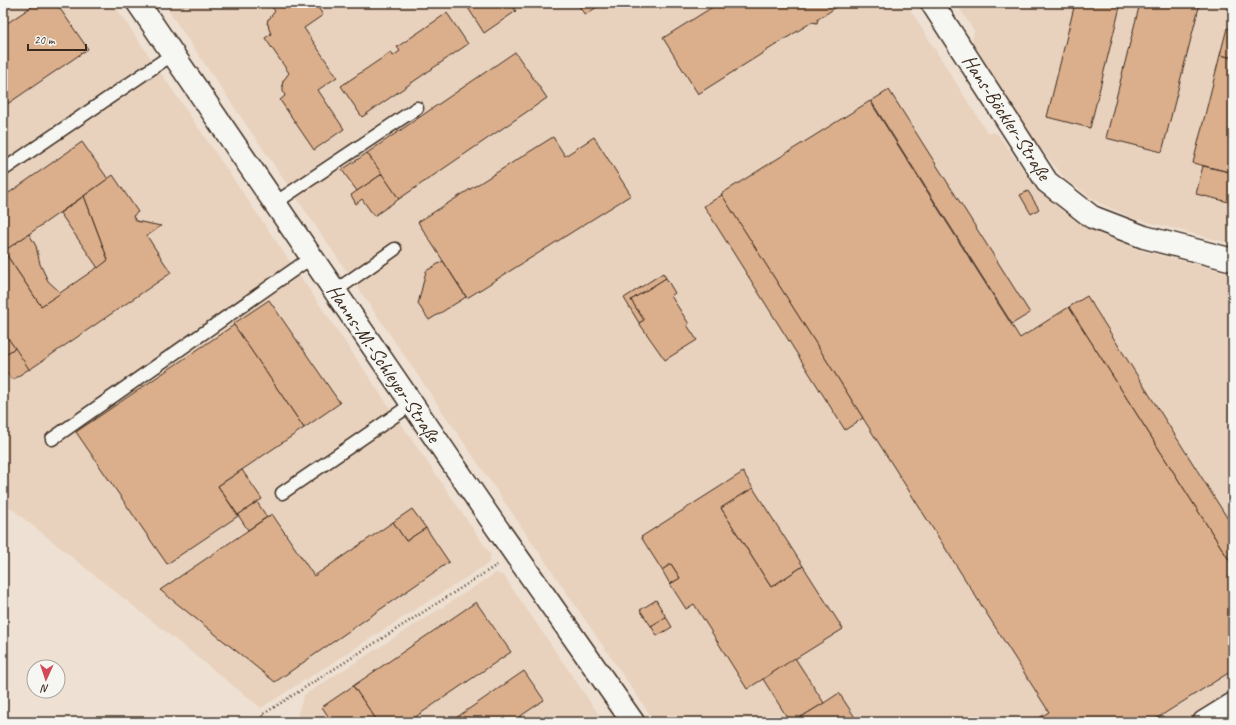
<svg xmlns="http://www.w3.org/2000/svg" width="1236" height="725" viewBox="0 0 1236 725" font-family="Caveat,sans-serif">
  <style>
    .built { fill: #e8d2be }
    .building { fill: #dbaf8c; stroke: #3b2a1e }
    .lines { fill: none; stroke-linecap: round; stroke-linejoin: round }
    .service-casing { stroke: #3b2a1e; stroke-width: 15 }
    .minor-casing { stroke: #3b2a1e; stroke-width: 25 }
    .path { stroke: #3b2a1e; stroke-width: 2.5; stroke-dasharray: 1 3; stroke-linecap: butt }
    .service { stroke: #f6f6f2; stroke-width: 12 }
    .minor { stroke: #f6f6f2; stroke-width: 22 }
    .labels { text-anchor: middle; stroke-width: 3; stroke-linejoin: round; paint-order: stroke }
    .street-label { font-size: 20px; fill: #3b2a1e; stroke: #f6f6f2 }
  </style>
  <rect width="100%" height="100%" fill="#eee1d3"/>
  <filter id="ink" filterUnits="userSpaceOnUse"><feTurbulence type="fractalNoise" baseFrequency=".025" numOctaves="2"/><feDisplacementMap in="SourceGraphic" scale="8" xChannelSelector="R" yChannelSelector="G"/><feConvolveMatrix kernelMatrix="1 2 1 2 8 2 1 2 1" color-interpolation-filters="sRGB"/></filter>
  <g filter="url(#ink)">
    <g class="built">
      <path d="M3,3h110l378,552 -2,8 -228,145 -258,-206z"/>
      <path d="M163,3h743l81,129 10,1 38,53 31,28 36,21 38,15 93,24v415l-51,33h-527z"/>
      <path d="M956,3h277v241l-101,-26 -33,-15 -33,-23 -33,-41 -61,-98 2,-10z"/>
      <path d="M496,573l8,3 100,146h-307l1,-9 6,-18z"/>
    </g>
    <g class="building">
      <path d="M37,3h19l32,46 -85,58v-81z"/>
      <path d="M275,3h40l8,12 -19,13 33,49 -19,13 26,39 -30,21 -34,-50 5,-4 -2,-5v-5h-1l1,-5 6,-8 -24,-35 6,-4 -2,-5 -1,-5h-1l1,-5h1l6,-8 -4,-5z"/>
      <path d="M465,3h45l6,8 -32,22z"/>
      <path d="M577,3h26l-18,12z"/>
      <path d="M719,3h124l-25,16 -1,4 -5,-1 -114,72 -35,-56z"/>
      <path d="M1073,3h48l-31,125 -43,-11 28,-114z"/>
      <path d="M1140,3h60l-38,149 -56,-14z"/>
      <path d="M447,13l21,31 -106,73 -21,-31 50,-34 2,4 7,-5 -3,-4z"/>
      <path d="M1227,28l6,2v28l-13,-3z"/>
      <path d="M515,52l32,46 -148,101 -32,-46z"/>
      <path d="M1220,55l13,3v115l-40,-10z"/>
      <path d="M889,90l141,223 -18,11 -141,-223z"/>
      <path d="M870,101l150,237 49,-31 164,259v104l-82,52h-119l17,-10 -328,-518z"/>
      <path d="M553,137l12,19 29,-19 37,58 -164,103 -49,-76z"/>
      <path d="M82,142l26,37 -105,73v-55z"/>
      <path d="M367,153l15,21 -25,17 -15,-21z"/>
      <path d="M1203,166l30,7v30l-37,-9z"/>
      <path d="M382,174l17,25 -25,17 -12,-17 -6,5 -5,-9z"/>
      <path d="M113,175l25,37 -5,4 3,5 25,5 -14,10 24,37 -142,97 -26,-39v-79l1,-1 37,55 67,-46 -24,-64z"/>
      <path d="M1028,191l11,18 -8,5 -11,-19z"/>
      <path d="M722,195l141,223 -18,12 -141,-224z"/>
      <path d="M84,196l24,64 -10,8 -38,-55z"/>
      <path d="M29,234l7,12 4,18 8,17 13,12 -20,13 -37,-55z"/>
      <path d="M443,261l23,36 -37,23 -11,-16 8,-33z"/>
      <path d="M663,273l3,5 -35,22 13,20 -5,3 -15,-25z"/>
      <path d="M666,278l9,15 -4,3 18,28 -2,1 10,15 -32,20 -26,-37 5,-3 -13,-20z"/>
      <path d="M1087,296l146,231v39l-164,-259z"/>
      <path d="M269,300l71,103 -36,25 -71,-104z"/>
      <path d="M234,325l70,103 -86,58 20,30 -71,48 -91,-132z"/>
      <path d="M3,331l12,17 -12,8z"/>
      <path d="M15,348l14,21 -17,11 -9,-12v-12z"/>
      <path d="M242,470l20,29 -24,16 -20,-29z"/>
      <path d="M743,472l10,16 -32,20 50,79 32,-21 40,63 -96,60 -53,-85 -8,5 -16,-25 10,-6 -9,-14 -9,6 -21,-33z"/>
      <path d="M753,488l50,78 -32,21 -50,-79z"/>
      <path d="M257,502l10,15 -19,13 -10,-15z"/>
      <path d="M412,509l14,19 -20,13 -13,-19z"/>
      <path d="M272,514l42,62 79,-54 13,19 20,-13 23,34 -174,120 -115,-92z"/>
      <path d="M671,564l9,14 -10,6 -8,-14z"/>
      <path d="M656,600l10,17 -15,9 -11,-16z"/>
      <path d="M476,602l35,50 -103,70h-30l-25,-36z"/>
      <path d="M666,617l6,10 -15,9 -6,-10z"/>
      <path d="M795,658l29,45 -31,19h-3l-27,-43z"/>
      <path d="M524,671l20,29 -32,22h-62z"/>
      <path d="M353,686l25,36h-46l-10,-15z"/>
      <path d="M839,693l19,29h-65l31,-19z"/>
    </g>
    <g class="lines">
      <g class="service-casing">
        <g id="service">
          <path d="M3,170l170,-116"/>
          <path d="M275,203l142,-95"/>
          <path d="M335,291l60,-42"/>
          <path d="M52,439l260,-182"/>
          <path d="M282,493l130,-89"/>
        </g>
      </g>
      <g class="minor-casing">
        <g id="minor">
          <path d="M138,3l352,515 143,204"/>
          <path d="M932,3l115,179 45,35 52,20 89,23"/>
          <path d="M1204,722l29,-18"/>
        </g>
      </g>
      <path class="path" d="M269,722l-7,-7 235,-150"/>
      <use href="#service" class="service"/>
      <use href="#minor" class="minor"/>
    </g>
  </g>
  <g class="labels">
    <g class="street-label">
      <text transform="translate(1007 117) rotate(57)" y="7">Hans-Böckler-Straße</text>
      <text transform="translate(384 363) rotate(56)" y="7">Hanns-M.-Schleyer-Straße</text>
    </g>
  </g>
  <rect width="1236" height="725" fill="none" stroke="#f6f6f2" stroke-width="16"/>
  <rect x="8" y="8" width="1220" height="709" fill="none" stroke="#3b2a1e" stroke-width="1.5" filter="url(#ink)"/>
  <g transform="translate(46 679) rotate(183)"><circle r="19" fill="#f6f6f2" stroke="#aba49d"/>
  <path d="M0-3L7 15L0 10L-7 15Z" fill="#d1495b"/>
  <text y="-6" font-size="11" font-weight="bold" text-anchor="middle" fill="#3b2a1e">N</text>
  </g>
  <path d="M28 44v6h58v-6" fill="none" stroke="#3b2a1e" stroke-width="2"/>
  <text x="34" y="44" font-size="12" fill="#3b2a1e" stroke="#f6f6f2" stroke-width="3" paint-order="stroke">20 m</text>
</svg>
